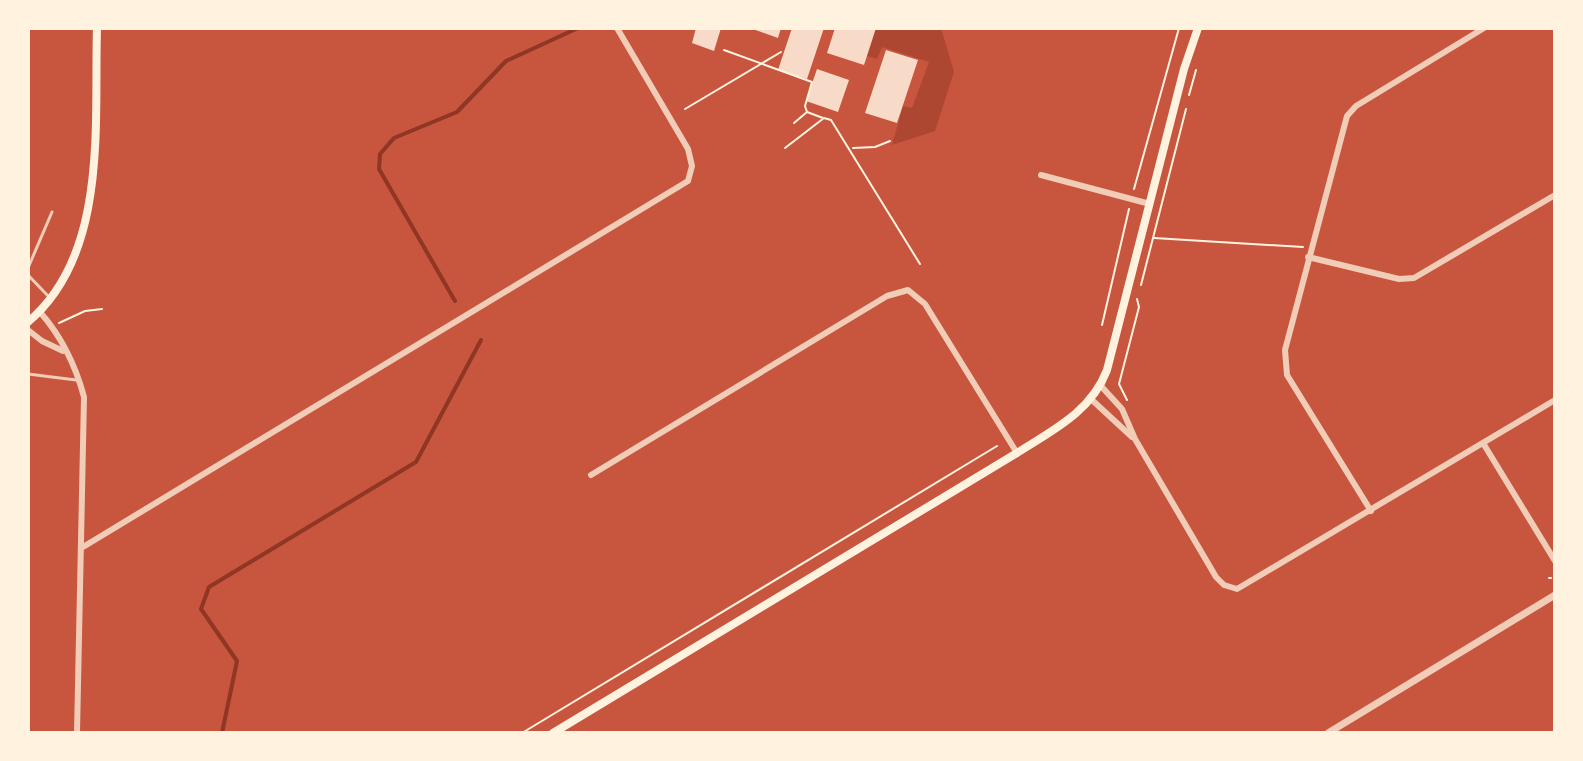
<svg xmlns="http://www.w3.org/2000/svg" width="1583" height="761" viewBox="0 0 1583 761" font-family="'Fira Sans Condensed',sans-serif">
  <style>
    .green { fill: #ae4732 }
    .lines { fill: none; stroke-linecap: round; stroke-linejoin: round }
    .stream { stroke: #8f3625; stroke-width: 4 }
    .building { fill: #f7dbc8 }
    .path { stroke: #fff3e0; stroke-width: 2 }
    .service { stroke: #f1ccb7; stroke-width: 3 }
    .minor { stroke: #f1ccb7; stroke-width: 6 }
    .tertiary { stroke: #f1ccb7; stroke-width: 7 }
    .secondary { stroke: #fff3e0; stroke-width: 8 }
  </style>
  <rect width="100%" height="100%" fill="#c8553d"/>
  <path class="green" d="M876,28h65l13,44 -19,59 -43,14 11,-39 9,2 17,-46 -47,-15 -5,12 -10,-3z"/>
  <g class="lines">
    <g class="stream">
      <path d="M455,301l-76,-132 1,-15 14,-16 63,-26 49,-51 72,-33"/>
      <path d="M222,733l15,-72 -36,-52 8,-22 207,-125 65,-122"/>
    </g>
  </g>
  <g class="building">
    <path d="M696,28h25l-7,23 -22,-8z"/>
    <path d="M750,28h31l-3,10z"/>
    <path d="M792,28h32l-17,51 -29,-9z"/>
    <path d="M835,28h41l-12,37 -37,-12z"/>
    <path d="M886,50l32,10 -21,63 -32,-10z"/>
    <path d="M817,69l32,11 -11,32 -32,-11z"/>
  </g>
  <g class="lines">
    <g class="path">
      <path d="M724,50l88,32 -7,24 2,6"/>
      <path d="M1189,95l7,-25"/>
      <path d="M685,109l96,-57"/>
      <path d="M794,123l13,-11 16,6"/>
      <path d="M785,148l39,-30 7,2 89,144"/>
      <path d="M853,148l22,-1 15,-6"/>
      <path d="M1134,189l45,-161"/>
      <path d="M1154,238l149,9"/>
      <path d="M1141,285l45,-176"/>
      <path d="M59,323l26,-12 17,-2"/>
      <path d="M1102,325l27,-116"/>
      <path d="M1127,400l-8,-16 20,-77 -2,-8"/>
      <path d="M1549,578h2"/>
      <path d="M522,733l475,-287"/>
    </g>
    <g class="service">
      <path d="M28,268l24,-56"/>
      <path d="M28,275l22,23"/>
      <path d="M28,374l48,6"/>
    </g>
    <g class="minor">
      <path d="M1041,175l109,29"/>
      <path d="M1308,257l91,22 15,-1 141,-83"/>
      <path d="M40,312c21,24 36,55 44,85l-7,336"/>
      <path d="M28,330l14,11 21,10"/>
      <path d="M1101,386l21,23 13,30 81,138 8,8 13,4 318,-189"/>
      <path d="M1092,400l40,37"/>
      <path d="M1483,443l72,118"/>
      <path d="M591,475l296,-179 21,-6 17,14 92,149"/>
      <path d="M1371,511l-84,-136 -2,-25 62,-234 9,-10 128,-78"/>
      <path d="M83,547l605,-366 4,-15 -4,-17 -71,-121"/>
    </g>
    <path class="tertiary" d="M1328,733l227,-138"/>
    <g class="secondary">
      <path d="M28,322c81,-68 66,-200 69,-294"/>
      <path d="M553,733l464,-280c36,-23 74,-41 90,-83l77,-301 14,-41"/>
    </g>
  </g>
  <rect width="1583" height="761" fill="none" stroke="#fff3e0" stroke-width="60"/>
</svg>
